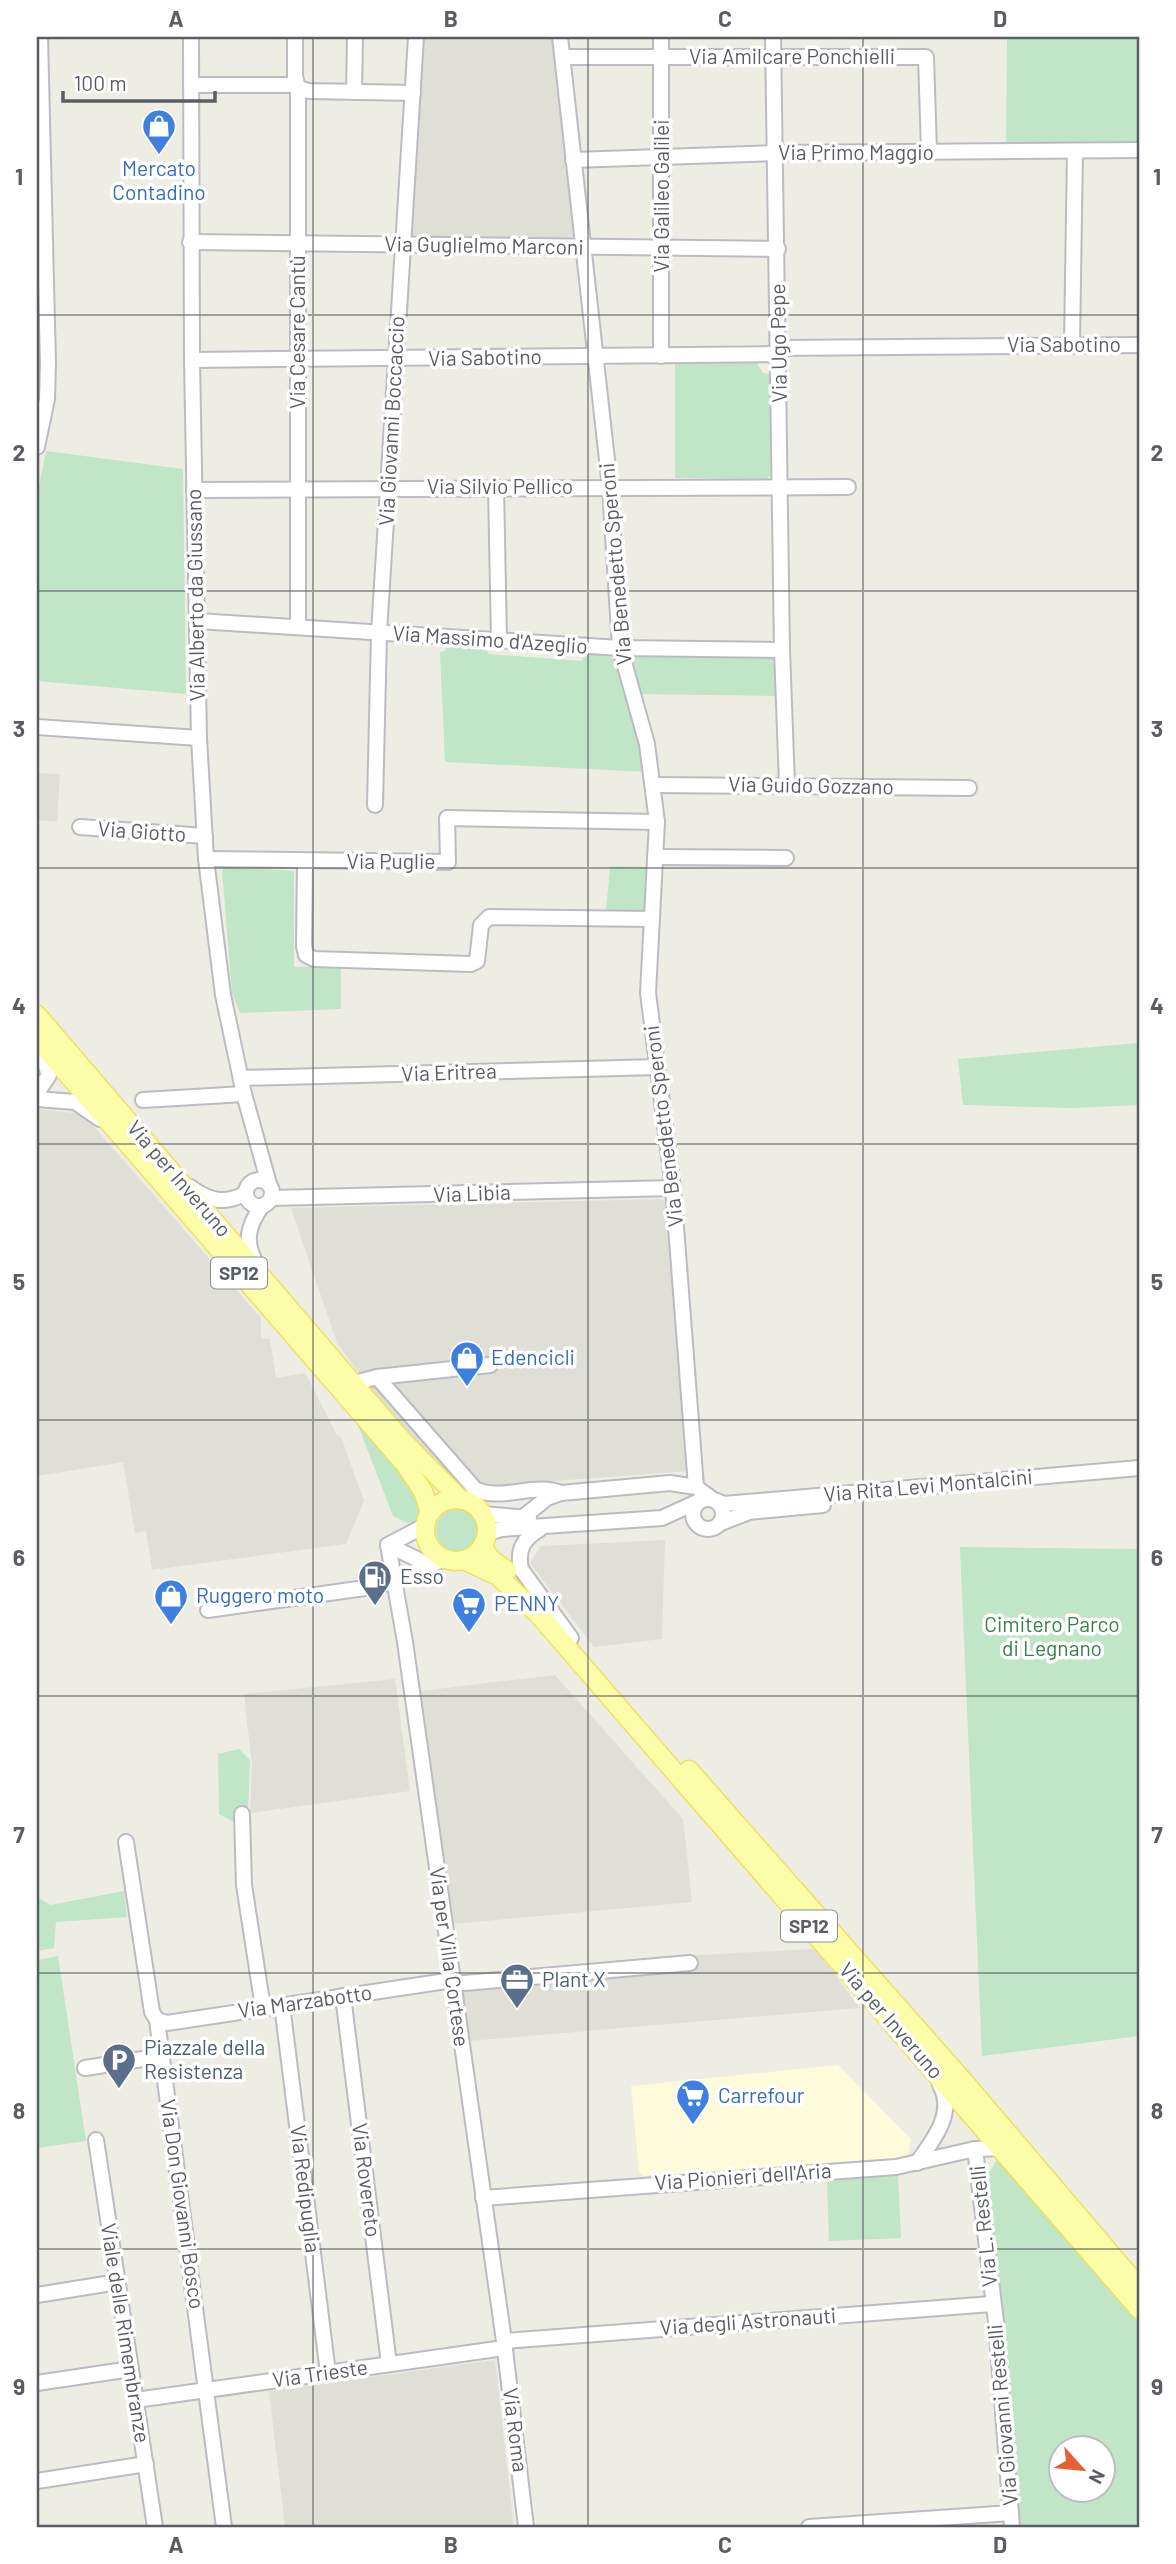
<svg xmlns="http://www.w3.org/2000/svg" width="1176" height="2564" viewBox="0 0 1176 2564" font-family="Barlow,sans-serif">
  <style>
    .commercial { fill: #fdfbd9 }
    .industrial { fill: #dfdfd8 }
    .green { fill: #c0e5c7; fill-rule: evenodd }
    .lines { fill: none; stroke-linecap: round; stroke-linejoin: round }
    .minor-casing { stroke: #bbbcc2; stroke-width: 18 }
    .major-casing { stroke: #eee15c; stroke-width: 21 }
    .minor { stroke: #fff; stroke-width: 14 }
    .major { stroke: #fbfda9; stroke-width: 18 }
    .grid { fill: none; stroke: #5b5d64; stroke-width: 2; stroke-opacity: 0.55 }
    .labels { text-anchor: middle; stroke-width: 7; stroke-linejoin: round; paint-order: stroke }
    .shield { fill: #fff; stroke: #8c8e92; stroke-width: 2 }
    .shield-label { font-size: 19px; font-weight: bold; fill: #5b5d64 }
    .street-label { font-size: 21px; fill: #5b5d64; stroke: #fff }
    .shop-label { font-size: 21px; fill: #366cbe; stroke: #fff; text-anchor: start }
    .service-label { font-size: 21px; fill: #4e5e75; stroke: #fff; text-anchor: start }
    .park-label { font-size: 21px; fill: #368147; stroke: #fff }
    .neatline { fill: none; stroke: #5b5d64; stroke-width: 2.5 }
    .grid-label { font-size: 23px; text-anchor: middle; font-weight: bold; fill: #5b5d64 }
  </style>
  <rect width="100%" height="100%" fill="#eeede3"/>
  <path class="commercial" d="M838,2065l73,74 -3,18 -264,19 -5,-4 -8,-86z"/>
  <g class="industrial">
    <path d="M420,37h137l21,200 -4,4 -160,-2 -4,-5z"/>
    <path d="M37,773l23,1 -3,48 -20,-2z"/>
    <path d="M37,1109l46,5 178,204v20l9,1 6,39 29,-5 32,62 4,2 23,64 -18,43 -194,26 -6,-39 -11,2 -12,-71 -86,14z"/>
    <path d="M662,1199l7,5 20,267 -228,17 -83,-89 -41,-56 -46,-135z"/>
    <path d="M665,1540l-3,99 -68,8 -64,-84 11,-17z"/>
    <path d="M555,1675l128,144 9,83 -239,22 -32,-233z"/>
    <path d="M395,1679l15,112 -160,22 2,-48 -8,-71z"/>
    <path d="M815,1949l45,59 -391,33 -8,-62 237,-24z"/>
    <path d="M495,2360l19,167h-229l-16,-136z"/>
  </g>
  <g class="green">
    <path d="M1007,37h132v107l-133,-1z"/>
    <path d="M756,362l7,11 10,2v98l-6,6 -92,-1v-114z"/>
    <path d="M46,451l137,18 3,225 -149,-13v-185z"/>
    <path d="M446,645l40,2 2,7 94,7 3,-8 26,4 5,6 32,109 -203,-10 -5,-110 5,-1z"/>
    <path d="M628,654l146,4 2,38 -138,-2z"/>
    <path d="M610,866l39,1 -2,46 -41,-1z"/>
    <path d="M225,867l69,4v96h47v42l-101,4 -8,-20 -10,-123z"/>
    <path d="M1139,1043v62l-67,3 -109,-3 -5,-46z"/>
    <path d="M353,1412l60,73 8,27 -6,9 -8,2 -14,-7z"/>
    <circle cx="457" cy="1530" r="21"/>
    <path d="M960,1547l179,2v487l-157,20z"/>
    <path d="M239,1749l11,11 -2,53 -14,9 -15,-8 -1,-60z"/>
    <path d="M124,1891l3,26 -71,5 -2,26 -17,3v-54l13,8z"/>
    <path d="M58,1956l28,185 -49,7v-188z"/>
    <path d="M998,2158l141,165v204h-120l-31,-352zM1060,2448h42v42h-42z"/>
    <path d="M898,2176l3,62 -72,3 -2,-62z"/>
  </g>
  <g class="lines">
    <g class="minor-casing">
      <g id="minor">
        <path d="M191,37l1,323 7,378 7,121 17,136 21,99 25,90"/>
        <path d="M295,37v39l3,12v539"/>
        <path d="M560,37l50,450 10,161 27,96 10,78 -9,171 25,195 23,299"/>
        <path d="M773,37l9,613 5,135"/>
        <path d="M564,57h362l3,94"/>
        <path d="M191,85h106"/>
        <path d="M298,88l11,3 104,2"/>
        <path d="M354,92l1,-55"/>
        <path d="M573,160l202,-7 364,-3"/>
        <path d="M190,242l588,7"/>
        <path d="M1072,344l3,-193"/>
        <path d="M778,348l361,-3"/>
        <path d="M661,356v-319"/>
        <path d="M192,360l586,-6"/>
        <path d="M37,447l10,-48 1,-36 -8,-326"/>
        <path d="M496,487l3,153"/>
        <path d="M194,490l654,-3"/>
        <path d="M198,621l422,27 162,2"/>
        <path d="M37,727l162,11"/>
        <path d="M654,785l315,3"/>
        <path d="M375,805l4,-172 37,-596"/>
        <path d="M80,827l125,9"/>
        <path d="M655,857l131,1"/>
        <path d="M206,859l242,3 -1,-44 210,4"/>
        <path d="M305,861l-1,85 2,9 8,4 157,5 6,-3 4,-36 8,-8 163,2"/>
        <path d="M241,1078l416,-11"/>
        <path d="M37,1093l12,-18 -9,-27"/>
        <path d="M37,1099l38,3 25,17"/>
        <path d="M143,1100l101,-6"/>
        <circle cx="259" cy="1193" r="13"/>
        <path d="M190,1187c19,14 35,18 56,6"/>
        <path d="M272,1198l401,-10"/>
        <path d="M257,1265c-13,-23 -10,-38 5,-59"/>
        <path d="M377,1377l98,112c26,13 59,-7 86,4"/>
        <path d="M354,1383l23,-6 113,-12"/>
        <circle cx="708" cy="1514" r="15"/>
        <path d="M717,1501l7,3 415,-36"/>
        <path d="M482,1514l47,4"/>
        <path d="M522,1518l25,-20 14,-5 109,-10 26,4 16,12"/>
        <path d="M721,1523l28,-11 74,-7"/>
        <path d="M426,1525l-38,20 17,97 99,699 22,186"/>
        <path d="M540,1529c-17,10 -23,21 -19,40l50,69"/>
        <path d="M487,1533l15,-4 160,-11 37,-17"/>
        <path d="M388,1545l39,19"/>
        <path d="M208,1610l164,-23 23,-6 49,-22"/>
        <path d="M242,1814l2,71 19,123"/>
        <path d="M126,1842l26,170 5,8 67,507"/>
        <path d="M453,1984l237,-21"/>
        <path d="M343,1996l46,368"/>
        <path d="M282,2005l46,368"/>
        <path d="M157,2020l10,3 286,-43"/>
        <path d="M85,2068l77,-12"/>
        <path d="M96,2140l59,387"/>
        <path d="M975,2149l21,173 16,205"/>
        <path d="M917,2163c16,-23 39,-50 23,-78"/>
        <path d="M483,2198l413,-31 79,-18 27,-1"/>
        <path d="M37,2295l81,-13"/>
        <path d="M504,2341l488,-37"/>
        <path d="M37,2383l94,-14"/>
        <path d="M136,2400l368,-52"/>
        <path d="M37,2481l109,-17"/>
        <path d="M809,2527l202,-14"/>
      </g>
    </g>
    <g class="major-casing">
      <g id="major">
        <path d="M37,1015l364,424 60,61"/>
        <path d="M37,1039l367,424 19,28 7,22"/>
        <circle cx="456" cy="1530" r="31"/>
        <path d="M482,1546l8,12 17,13"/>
        <path d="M464,1560l34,16 40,38 601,695"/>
        <path d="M689,1770l277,314 173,203"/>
      </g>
    </g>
    <use href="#minor" class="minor"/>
    <use href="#major" class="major"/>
  </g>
  <path class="grid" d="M313,37v2490M588,37v2490M863,37v2490M37,315h1102M37,591h1102M37,868h1102M37,1144h1102M37,1420h1102M37,1696h1102M37,1973h1102M37,2249h1102"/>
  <defs>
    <g id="shop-pin" transform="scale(1.75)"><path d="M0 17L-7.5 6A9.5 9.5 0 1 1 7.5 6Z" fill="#3f7fe0" stroke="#fff"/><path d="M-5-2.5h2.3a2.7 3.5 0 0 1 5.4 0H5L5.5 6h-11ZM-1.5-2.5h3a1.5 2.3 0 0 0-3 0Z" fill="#fff"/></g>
    <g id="fuel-pin" transform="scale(1.75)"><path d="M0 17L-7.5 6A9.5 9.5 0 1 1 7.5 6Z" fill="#5c6f8a" stroke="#fff"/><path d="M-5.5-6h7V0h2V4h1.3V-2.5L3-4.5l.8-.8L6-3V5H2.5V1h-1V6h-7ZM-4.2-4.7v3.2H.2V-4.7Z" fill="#fff"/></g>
    <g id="supermarket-pin" transform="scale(1.75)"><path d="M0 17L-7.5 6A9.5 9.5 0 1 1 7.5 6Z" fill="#3f7fe0" stroke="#fff"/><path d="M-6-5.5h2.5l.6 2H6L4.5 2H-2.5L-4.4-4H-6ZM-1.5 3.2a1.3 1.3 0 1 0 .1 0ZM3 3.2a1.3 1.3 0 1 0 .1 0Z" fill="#fff"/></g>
    <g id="office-pin" transform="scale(1.75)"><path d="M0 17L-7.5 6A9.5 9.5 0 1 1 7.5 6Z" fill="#5c6f8a" stroke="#fff"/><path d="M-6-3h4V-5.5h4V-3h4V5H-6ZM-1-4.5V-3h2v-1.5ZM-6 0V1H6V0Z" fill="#fff"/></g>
    <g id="parking-pin" transform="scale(1.75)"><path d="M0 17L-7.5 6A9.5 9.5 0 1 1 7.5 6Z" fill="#5c6f8a" stroke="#fff"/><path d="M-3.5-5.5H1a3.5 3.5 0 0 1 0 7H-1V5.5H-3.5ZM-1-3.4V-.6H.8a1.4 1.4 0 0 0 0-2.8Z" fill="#fff"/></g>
  </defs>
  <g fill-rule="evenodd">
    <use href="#shop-pin" x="159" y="126"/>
    <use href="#shop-pin" x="467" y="1358"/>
    <use href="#fuel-pin" x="375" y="1577"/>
    <use href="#shop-pin" x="171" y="1596"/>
    <use href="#supermarket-pin" x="469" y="1604"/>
    <use href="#office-pin" x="517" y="1980"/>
    <use href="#parking-pin" x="119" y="2060"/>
    <use href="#supermarket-pin" x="693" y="2096"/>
  </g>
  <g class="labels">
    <g class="shield">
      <rect x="211" y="1257.5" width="56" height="31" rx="5"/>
      <rect x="781" y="1910.5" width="56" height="31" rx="5"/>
    </g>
    <g class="shield-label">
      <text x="239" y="1280">SP12</text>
      <text x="809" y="1933">SP12</text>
    </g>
    <g class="street-label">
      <text x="792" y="64">Via Amilcare Ponchielli</text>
      <text x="856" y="160">Via Primo Maggio</text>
      <text transform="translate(662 196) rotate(-90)" y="7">Via Galileo Galilei</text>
      <text transform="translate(484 246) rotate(1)" y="7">Via Guglielmo Marconi</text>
      <text transform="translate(298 332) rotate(-90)" y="7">Via Cesare Cantù</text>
      <text transform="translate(779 343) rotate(-91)" y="7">Via Ugo Pepe</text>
      <text x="1064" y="352">Via Sabotino</text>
      <text transform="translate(485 358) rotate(-1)" y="7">Via Sabotino</text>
      <text transform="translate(392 421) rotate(-87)" y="7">Via Giovanni Boccaccio</text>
      <text x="500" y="494">Via Silvio Pellico</text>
      <text transform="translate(616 564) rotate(-95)" y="7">Via Benedetto Speroni</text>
      <text transform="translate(196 595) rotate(-91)" y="7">Via Alberto da Giussano</text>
      <text transform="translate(490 640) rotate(4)" y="7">Via Massimo d'Azeglio</text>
      <text transform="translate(811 786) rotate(1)" y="7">Via Guido Gozzano</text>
      <text transform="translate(142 832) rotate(4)" y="7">Via Giotto</text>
      <text x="391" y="869">Via Puglie</text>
      <text transform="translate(449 1073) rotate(-2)" y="7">Via Eritrea</text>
      <text transform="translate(664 1126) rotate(-97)" y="7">Via Benedetto Speroni</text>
      <text transform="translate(179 1179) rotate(49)" y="7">Via per Inveruno</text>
      <text transform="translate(472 1194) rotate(-2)" y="7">Via Libia</text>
      <text transform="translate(928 1486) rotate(-5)" y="7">Via Rita Levi Montalcini</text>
      <text transform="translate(449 1957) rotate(82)" y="7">Via per Villa Cortese</text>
      <text transform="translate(305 2002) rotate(-8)" y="7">Via Marzabotto</text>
      <text transform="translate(891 2021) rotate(49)" y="7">Via per Inveruno</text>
      <text transform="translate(743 2177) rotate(-4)" y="7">Via Pionieri dell'Aria</text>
      <text transform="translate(366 2180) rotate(83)" y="7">Via Rovereto</text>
      <text transform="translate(305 2189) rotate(83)" y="7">Via Redipuglia</text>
      <text transform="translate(182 2204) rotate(82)" y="7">Via Don Giovanni Bosco</text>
      <text transform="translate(984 2226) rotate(-96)" y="7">Via L. Restelli</text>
      <text transform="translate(748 2322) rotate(-4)" y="7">Via degli Astronauti</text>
      <text transform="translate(125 2333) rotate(81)" y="7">Viale delle Rimembranze</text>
      <text transform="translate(320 2374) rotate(-8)" y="7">Via Trieste</text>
      <text transform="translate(1003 2415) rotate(-95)" y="7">Via Giovanni Restelli</text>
      <text transform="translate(515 2430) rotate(83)" y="7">Via Roma</text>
    </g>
    <g class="shop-label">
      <text x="159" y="176" text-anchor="middle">Mercato<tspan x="159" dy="24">Contadino</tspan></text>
      <text x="491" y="1365">Edencicli</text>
      <text x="196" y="1603">Ruggero moto</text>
      <text x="494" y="1611">PENNY</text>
      <text x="718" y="2103">Carrefour</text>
    </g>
    <g class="service-label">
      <text x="400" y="1584">Esso</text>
      <text x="542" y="1987">Plant X</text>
      <text x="144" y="2055">Piazzale della<tspan x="144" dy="24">Resistenza</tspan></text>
    </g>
    <g class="park-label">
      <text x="1052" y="1632">Cimitero Parco<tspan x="1052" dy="24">di Legnano</tspan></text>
    </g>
  </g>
  <rect width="1176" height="2564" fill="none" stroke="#ffffff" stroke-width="77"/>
  <g transform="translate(1082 2469) rotate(117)"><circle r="33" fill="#ffffff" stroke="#bdbec1" stroke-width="2"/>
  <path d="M0-5L12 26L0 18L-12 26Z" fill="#e56132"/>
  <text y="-10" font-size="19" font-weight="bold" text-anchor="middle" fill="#5b5d64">N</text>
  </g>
  <path d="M63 91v10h152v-10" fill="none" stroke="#5b5d64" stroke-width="3.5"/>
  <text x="74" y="91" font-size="21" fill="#5b5d64" stroke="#ffffff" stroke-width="5" paint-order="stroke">100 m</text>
  <rect x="38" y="38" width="1100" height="2488" class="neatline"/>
  <g class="grid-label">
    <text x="176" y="27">A</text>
    <text x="451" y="27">B</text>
    <text x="725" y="27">C</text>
    <text x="1000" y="27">D</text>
    <text x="19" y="185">1</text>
    <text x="1157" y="185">1</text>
    <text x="19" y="461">2</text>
    <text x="1157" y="461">2</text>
    <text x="19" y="737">3</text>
    <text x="1157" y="737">3</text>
    <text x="19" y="1014">4</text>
    <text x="1157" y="1014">4</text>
    <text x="19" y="1290">5</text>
    <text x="1157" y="1290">5</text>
    <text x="19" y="1566">6</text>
    <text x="1157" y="1566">6</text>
    <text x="19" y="1843">7</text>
    <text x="1157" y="1843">7</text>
    <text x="19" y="2119">8</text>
    <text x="1157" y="2119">8</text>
    <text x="19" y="2395">9</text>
    <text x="1157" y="2395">9</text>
    <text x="176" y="2553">A</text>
    <text x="451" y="2553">B</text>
    <text x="725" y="2553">C</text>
    <text x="1000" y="2553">D</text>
  </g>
</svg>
